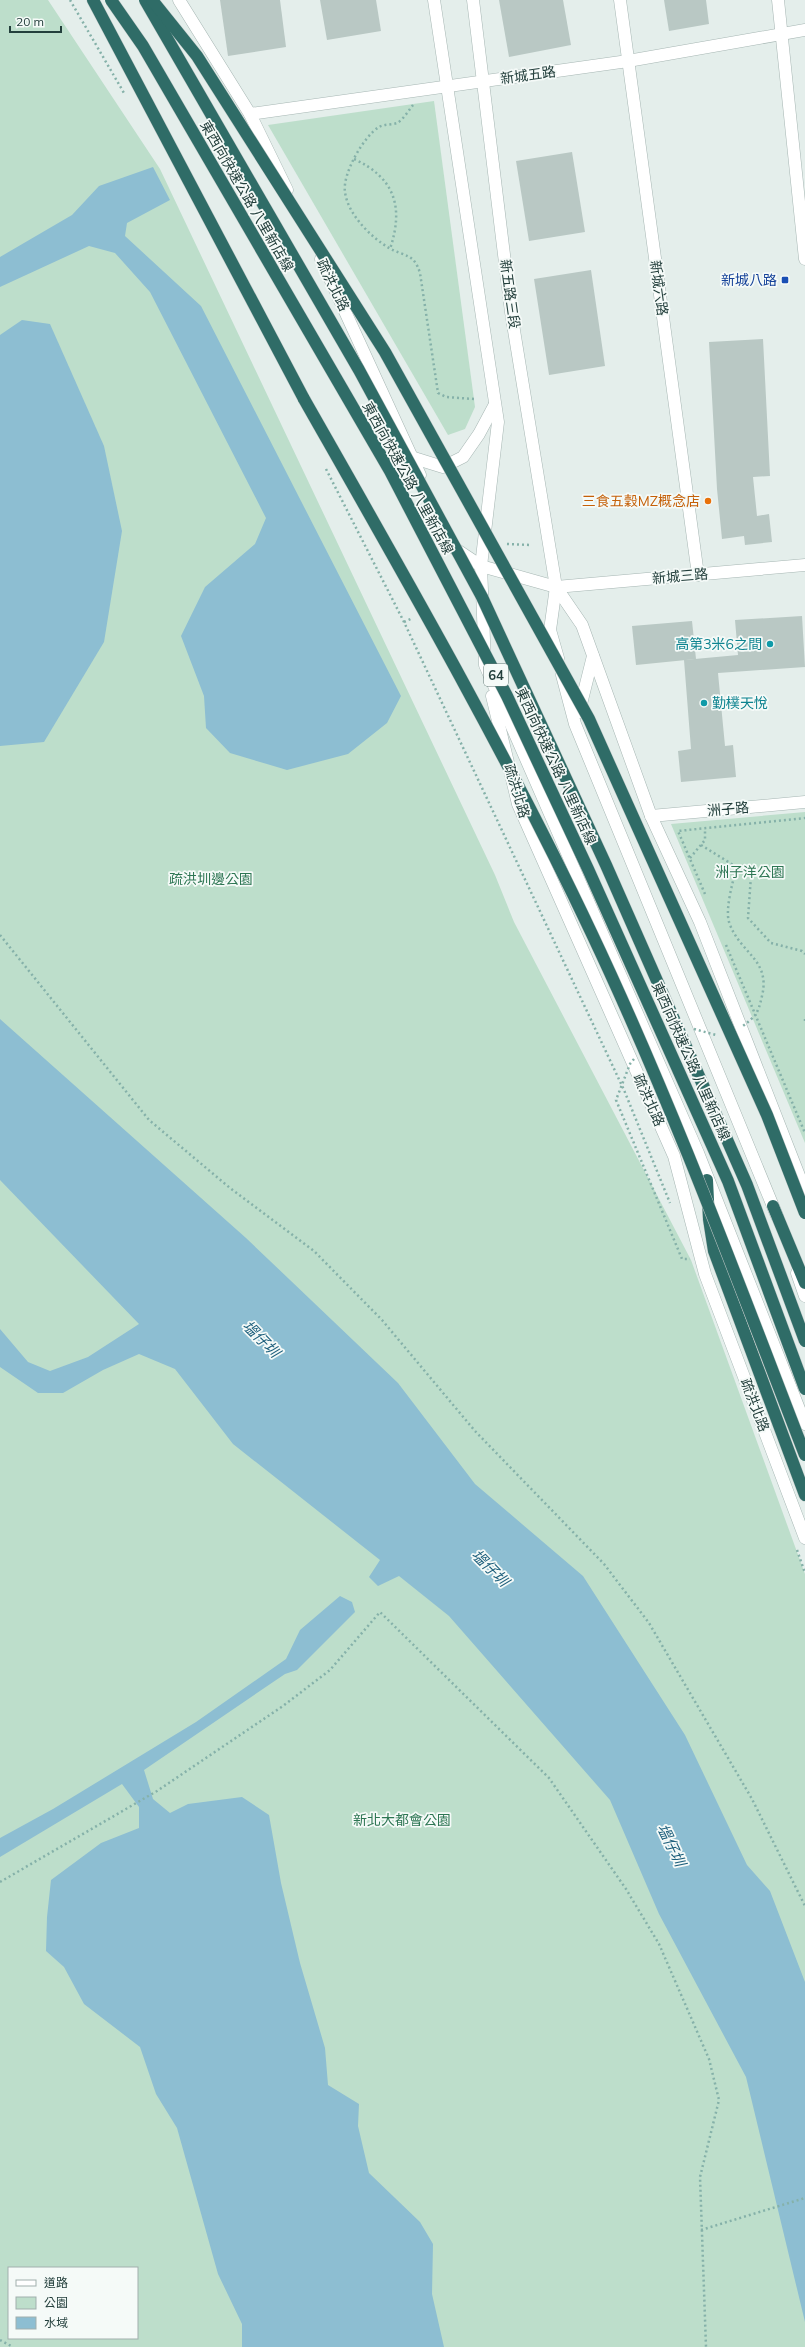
<svg xmlns="http://www.w3.org/2000/svg" width="805" height="2347" viewBox="0 0 805 2347" font-family="Mulish,'Noto Sans TC',sans-serif">
  <style>
    .green { fill: #bddecb; fill-rule: evenodd }
    .water { fill: #8dbed2 }
    .building { fill: #b9c8c4 }
    .lines { fill: none; stroke-linecap: round; stroke-linejoin: round }
    .minor-casing { stroke: #a6b6b3; stroke-width: 13 }
    .highway-casing { stroke: #c1c9c8; stroke-width: 13 }
    .path { stroke: #85b1a9; stroke-width: 2.5; stroke-dasharray: 2 3; stroke-linecap: butt }
    .minor { stroke: #fff; stroke-width: 12 }
    .highway { stroke: #2f6c67; stroke-width: 12 }
    .highway-bridge-casing { stroke: #c1c9c8; stroke-width: 13; stroke-linecap: butt }
    .path-bridge { stroke: #85b1a9; stroke-width: 2.5; stroke-dasharray: 2 3; stroke-linecap: butt }
    .highway-bridge { stroke: #2f6c67; stroke-width: 12 }
    .transit-dot { fill: #1a4fb4; stroke: #f5faf8; stroke-width: 1.5 }
    .food-dot { fill: #e8710a; stroke: #f5faf8; stroke-width: 1.5 }
    .culture-dot { fill: #0f9aa8; stroke: #f5faf8; stroke-width: 1.5 }
    .labels { text-anchor: middle; stroke-width: 3.5; stroke-linejoin: round; paint-order: stroke }
    .shield { fill: #f5faf8; stroke: #627774; stroke-width: 1 }
    .shield-label { font-size: 13px; font-weight: bold; fill: #233f3c }
    .street-label { font-size: 14px; fill: #233f3c; stroke: #f5faf8 }
    .transit-label { font-size: 14px; fill: #164399; stroke: #f5faf8; text-anchor: end }
    .food-label { font-size: 14px; fill: #c56008; stroke: #f5faf8; text-anchor: end }
    .culture-label { font-size: 14px; fill: #0d838f; stroke: #f5faf8; text-anchor: end }
    .park-label { font-size: 14px; fill: #2d7653; stroke: #f5faf8 }
    .water-label { font-size: 15px; font-style: italic; fill: #1d5f7c; stroke: #f5faf8 }
  </style>
  <rect width="100%" height="100%" fill="#e4eeeb"/>
  <g class="green">
    <path d="M0,0h48l112,169 335,706 19,47 177,338 114,314v773h-805zM9,2268h128v70h-128z"/>
    <path d="M434,101l41,306 -10,22 -17,6 -180,-310z"/>
    <path d="M805,812v331l-134,-319z"/>
  </g>
  <g class="water">
    <path d="M153,167l17,33 -43,23 -2,13 76,70 200,390 -14,27 -39,31 -61,16 -57,-17 -24,-25 -2,-32 -23,-60 24,-49 50,-43 11,-26 -116,-226 -35,-39 -26,-7 -89,41v-30l72,-42 27,-29z"/>
    <path d="M22,320l28,4 54,122 18,85 -18,111 -60,100 -44,4v-411z"/>
    <path d="M0,1019l246,219 152,145 77,101 108,92 102,159 62,130 23,26 35,91v340l-59,-245 -87,-163 -49,-114 -161,-184 -50,-40 -21,10 -9,-9 11,-17 -147,-116 -58,-75 -36,-15 -36,16 -40,23h-25l-38,-26v-38l28,33 22,9 38,-14 51,-33 -139,-144z"/>
    <path d="M340,1596l12,6 3,10 -58,58 -12,4 -141,96 9,29 17,14 18,-9 54,-7 27,18 12,68 19,80 25,85 3,37 31,19 -1,22 11,47 51,49 13,22 -1,50 12,53h-202v-23l-24,-50 -41,-146 -21,-34 -16,-47 -56,-43 -20,-37 -18,-16 1,-34 4,-37 50,-37 38,-15v-21l-17,-23 -122,73v-19l53,-29 143,-87 90,-63 14,-29z"/>
  </g>
  <g class="building">
    <path d="M220,0h60l6,47 -58,9z"/>
    <path d="M320,0h56l5,31 -54,9z"/>
    <path d="M499,0h64l8,45 -62,12z"/>
    <path d="M664,0h42l3,24 -40,7z"/>
    <path d="M572,152l13,80 -56,9 -13,-80z"/>
    <path d="M591,270l14,96 -56,9 -15,-96z"/>
    <path d="M763,339l7,137 -17,1 4,39 12,-2 3,28 -27,3 -1,-9 -22,3 -5,-50 -8,-147z"/>
    <path d="M802,616l3,51 -87,6 7,73 8,-1 3,32 -55,5 -3,-31 13,-2 -7,-89 54,-5 -3,-35z"/>
    <path d="M692,621l4,38 -60,6 -4,-39z"/>
  </g>
  <g class="lines">
    <g class="minor-casing">
      <g id="minor">
        <path d="M179,0l71,114 37,76"/>
        <path d="M434,0l64,422 -17,144 4,99 213,488 107,271"/>
        <path d="M473,0l38,312 45,275 -6,43 8,28"/>
        <path d="M620,0l78,575"/>
        <path d="M778,0l27,259"/>
        <path d="M250,114l378,-53 177,-31"/>
        <path d="M321,259l99,216"/>
        <path d="M414,458l29,9 20,-10 16,-23 15,-28"/>
        <path d="M454,548l27,18 75,21 26,38 69,191 49,106 105,269"/>
        <path d="M556,587l249,-22"/>
        <path d="M562,675l13,49 202,492"/>
        <path d="M492,696l26,108 156,352 31,118 100,264"/>
        <path d="M579,712l14,-56"/>
        <path d="M651,816l154,-14"/>
        <path d="M797,1273l8,23"/>
      </g>
    </g>
    <g class="highway-casing">
      <g id="highway">
        <path d="M93,0l211,399"/>
        <path d="M707,1180l2,39 5,32 91,244"/>
        <path d="M773,1206l32,77"/>
      </g>
    </g>
    <g class="path">
      <path d="M70,0l54,93"/>
      <path d="M413,105c-4,5 -10,15 -16,18 -6,2 -13,1 -18,4 -15,9 -37,47 -34,65 3,23 26,45 44,56 16,9 25,5 31,25l18,120 8,4 28,2"/>
      <path d="M354,159c41,19 50,48 36,90"/>
      <path d="M326,469l78,153 220,468 46,113"/>
      <path d="M507,544l24,1"/>
      <path d="M404,622l9,-4"/>
      <path d="M701,845l50,31 -3,42 23,25 31,8 3,3"/>
      <path d="M690,858l15,-18v-11"/>
      <path d="M705,894l-27,-63 127,-13"/>
      <path d="M0,935l149,185 81,68 84,63 68,69 93,111 129,133 45,59 103,176 53,107"/>
      <path d="M726,945l79,188"/>
      <path d="M805,1019v2"/>
      <path d="M797,1550l8,23"/>
      <path d="M0,1882l157,-91 126,-85 47,-36 50,-58 169,166 77,111 33,55 50,115 10,41 -19,77 6,170"/>
      <path d="M701,2230l104,-32"/>
      <path d="M0,2340l13,7"/>
    </g>
    <use href="#minor" class="minor"/>
    <use href="#highway" class="highway"/>
    <g class="highway-bridge-casing">
      <g id="highway-bridge">
        <path d="M111,0l32,46 247,425 117,225 81,173 140,312 77,208"/>
        <path d="M145,0l214,370 123,227 124,268 141,320 58,156"/>
        <path d="M152,0l45,56 188,296 204,367 178,396 38,98"/>
        <path d="M304,399c100,176 201,351 287,533 81,171 146,347 214,523"/>
      </g>
    </g>
    <g class="path-bridge">
      <path d="M737,867c-4,13 -12,42 -8,55 10,31 42,37 33,74 -4,17 -5,19 -19,30"/>
      <path d="M694,1029l22,6"/>
      <path d="M634,1059l-4,5 -14,36 66,159h8"/>
    </g>
    <use href="#highway-bridge" class="highway-bridge"/>
  </g>
  <rect class="transit-dot" x="781" y="276" width="8" height="8" rx="2"/>
  <circle class="food-dot" cx="708" cy="501" r="4"/>
  <g class="culture-dot">
    <circle cx="770" cy="644" r="4"/>
    <circle cx="704" cy="703" r="4"/>
  </g>
  <g class="labels">
    <rect class="shield" x="484" y="664" width="24" height="22" rx="3"/>
    <g class="shield-label">
      <text x="496" y="680">64</text>
    </g>
    <g class="street-label">
      <text transform="translate(528 75) rotate(-8)" y="5">新城五路</text>
      <text transform="translate(247 196) rotate(60)" y="5">東西向快速公路 八里新店線</text>
      <text transform="translate(333 285) rotate(64)" y="5">疏洪北路</text>
      <text transform="translate(659 288) rotate(82)" y="5">新城六路</text>
      <text transform="translate(510 294) rotate(82)" y="5">新五路三段</text>
      <text transform="translate(408 478) rotate(61)" y="5">東西向快速公路 八里新店線</text>
      <text transform="translate(680 576) rotate(-5)" y="5">新城三路</text>
      <text transform="translate(556 766) rotate(65)" y="5">東西向快速公路 八里新店線</text>
      <text transform="translate(517 791) rotate(73)" y="5">疏洪北路</text>
      <text transform="translate(728 809) rotate(-5)" y="5">洲子路</text>
      <text transform="translate(691 1061) rotate(66)" y="5">東西向快速公路 八里新店線</text>
      <text transform="translate(649 1100) rotate(66)" y="5">疏洪北路</text>
      <text transform="translate(755 1405) rotate(69)" y="5">疏洪北路</text>
    </g>
    <g class="transit-label">
      <text x="777" y="285">新城八路</text>
    </g>
    <g class="food-label">
      <text x="700" y="506">三食五穀MZ概念店</text>
    </g>
    <g class="culture-label">
      <text x="762" y="649">高第3米6之間</text>
      <text x="712" y="708" text-anchor="start">勤樸天悅</text>
    </g>
    <g class="park-label">
      <text x="750" y="877">洲子洋公園</text>
      <text x="211" y="884">疏洪圳邊公園</text>
      <text x="402" y="1825">新北大都會公園</text>
    </g>
    <g class="water-label">
      <text transform="translate(261 1339) rotate(45)" y="5">塭仔圳</text>
      <text transform="translate(490 1568) rotate(45)" y="5">塭仔圳</text>
      <text transform="translate(671 1845) rotate(64)" y="5">塭仔圳</text>
    </g>
  </g>
  <rect x="8" y="2267" width="130" height="72" fill="#f5faf8" stroke="#a1afad"/>
  <rect x="16" y="2280" width="20" height="6" fill="#ffffff" stroke="#a1afad"/>
  <text x="44" y="2287" font-size="12" fill="#233f3c">道路</text>
  <rect x="16" y="2297" width="20" height="12" fill="#bddecb" stroke="#a1afad"/>
  <text x="44" y="2307" font-size="12" fill="#233f3c">公園</text>
  <rect x="16" y="2317" width="20" height="12" fill="#8dbed2" stroke="#a1afad"/>
  <text x="44" y="2327" font-size="12" fill="#233f3c">水域</text>
  <path d="M10 26v6h51v-6" fill="none" stroke="#233f3c" stroke-width="2"/>
  <text x="16" y="26" font-size="12" fill="#233f3c" stroke="#f5faf8" stroke-width="3" paint-order="stroke">20 m</text>
</svg>
